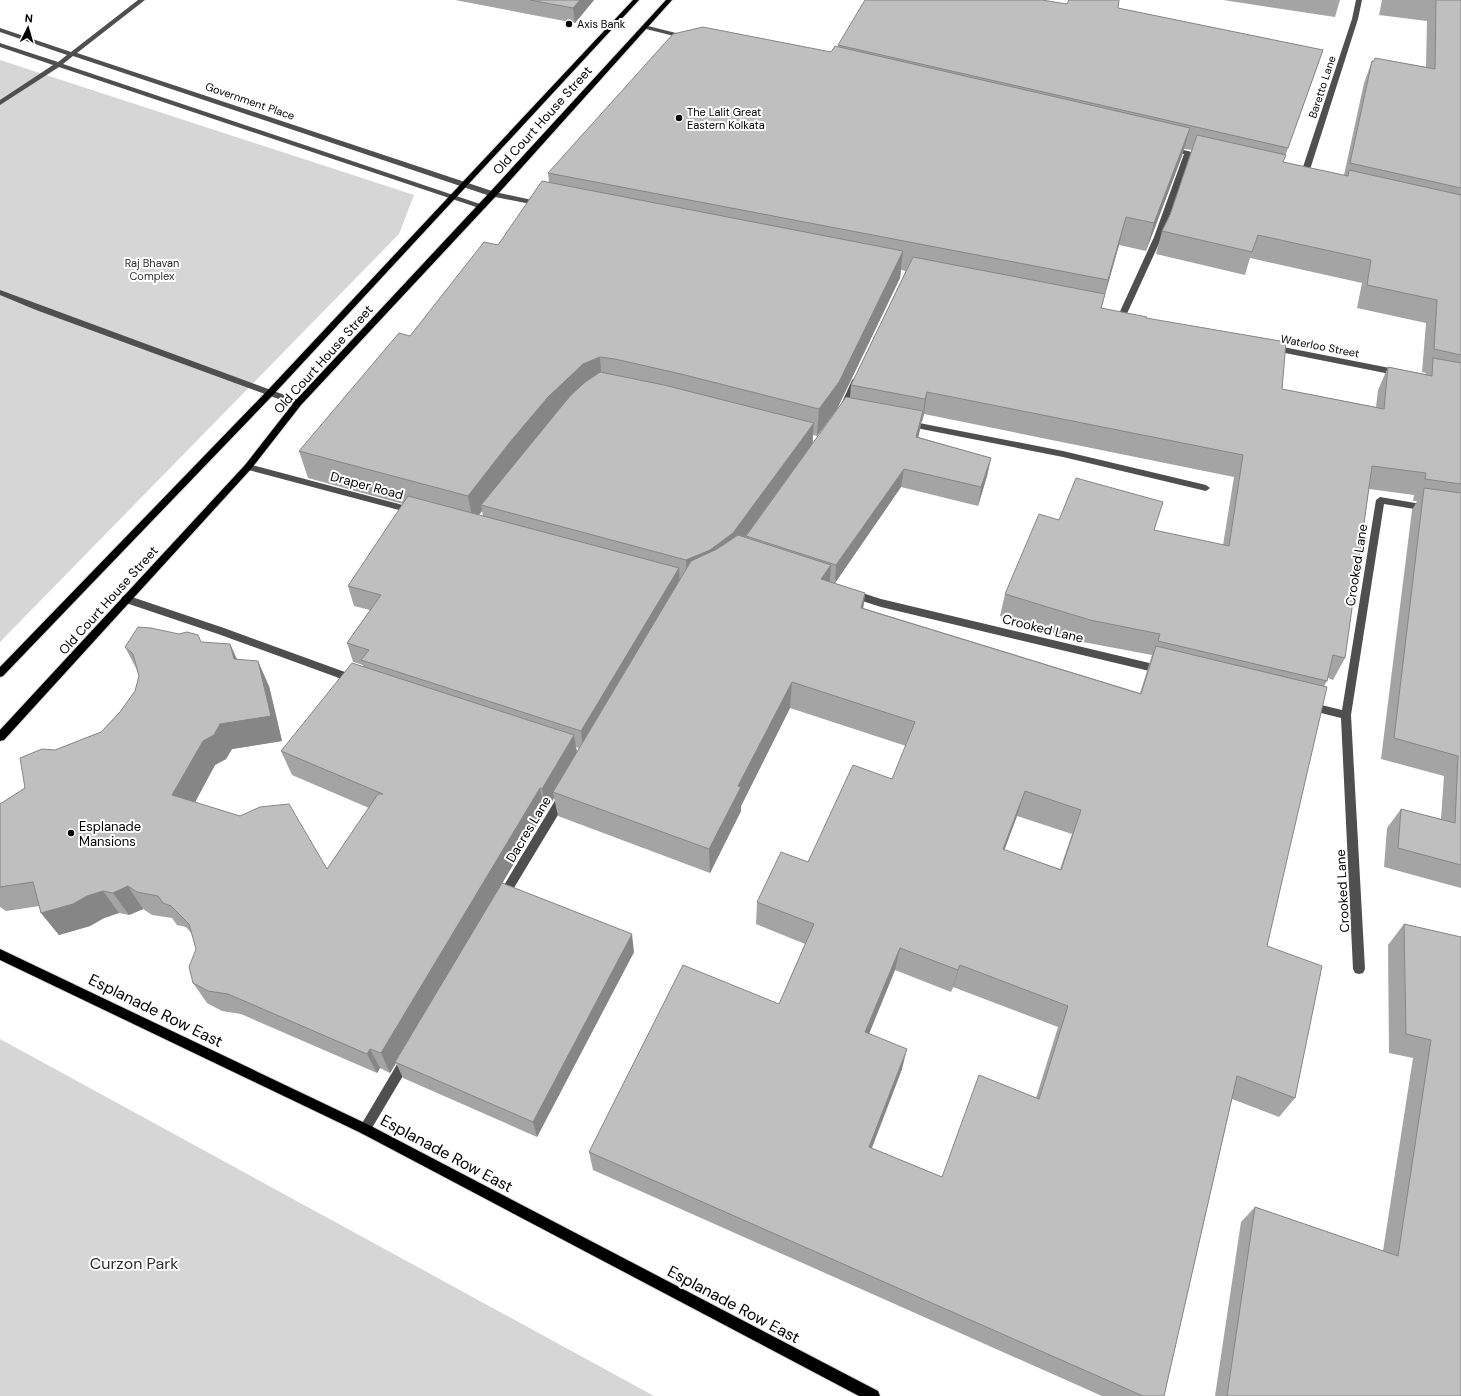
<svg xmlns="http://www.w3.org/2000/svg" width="1461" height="1396" viewBox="0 0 1461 1396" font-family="'DM Sans',sans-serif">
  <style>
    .green { fill: #d6d6d6 }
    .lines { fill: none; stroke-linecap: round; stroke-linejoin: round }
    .major-casing { stroke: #dbdbdb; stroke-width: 2 }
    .minor { fill: #4f4f4f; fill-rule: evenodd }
    .major { fill: #000; fill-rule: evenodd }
    .wall { fill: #a4a4a4; fill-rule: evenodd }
    .shaded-wall { fill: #868686 }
    .building { fill: #bfbfbf; stroke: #868686; fill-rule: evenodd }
    .poi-dot { fill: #000; stroke: #fff; stroke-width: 1.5 }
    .labels { text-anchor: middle; stroke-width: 4; stroke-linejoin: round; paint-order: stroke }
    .far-poi-label { font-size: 11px; fill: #000; stroke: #fff; text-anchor: start }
    .far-street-label { font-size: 11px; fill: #000; stroke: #fff }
    .far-park-label { font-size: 11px; fill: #2d2d2d; stroke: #fff }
    .street-label { font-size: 13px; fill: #000; stroke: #fff }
    .poi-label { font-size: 13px; fill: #000; stroke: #fff; text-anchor: start }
    .near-street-label { font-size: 16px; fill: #000; stroke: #fff }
    .near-park-label { font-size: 16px; fill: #2d2d2d; stroke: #fff }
  </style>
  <rect width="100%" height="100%" fill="#fff"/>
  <g class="green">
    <path d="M0,60l414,135 -15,39 -399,408z"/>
    <path d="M0,1039l654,357h-654z"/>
  </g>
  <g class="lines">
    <g class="major-casing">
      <g id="major">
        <path d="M633,0h6l-366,395 -270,281 -3,1v-10l267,-276z"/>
        <path d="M666,0h6l-176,196 -195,209 -50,64 -247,271 -4,1v-11l245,-265 50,-64 195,-209z"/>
        <path d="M0,949l369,176 509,266 2,5h-21l-498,-263 -361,-173z"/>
      </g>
    </g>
    <g class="minor">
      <path d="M138,0h7l-68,53 418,139 46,10 4,2 -4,2 -51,-10 -417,-140 -10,8 423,142 -1,2h-6l-420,-141 -59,38v-5l53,-35 -53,-18v-4l58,19 9,-7 -67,-23v-4l71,24z"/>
      <path d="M1356,0h6l-4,19 -51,160 -1,2h-6l-1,-2 53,-160z"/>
      <path d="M644,25l44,11 1,1 -3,2 -44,-11 -1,-1z"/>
      <path d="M1168,147l20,4 20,6 -4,2 -13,-3 -29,81 -37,81 -1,2h-6l-1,-2 37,-81 30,-83 -16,-3z"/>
      <path d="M0,290l301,111 1,2 -4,3 -3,-1 -259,-95 -36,-15z"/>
      <path d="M1273,345l127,25 4,3 -4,3 -130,-26 -1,-2z"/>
      <path d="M856,377l4,3 -13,29 -1,2h-6l-1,-2 13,-29z"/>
      <path d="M909,421l154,30 143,34 4,3 -4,3 -143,-34 -157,-31 -1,-2 1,-2z"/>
      <path d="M248,464l166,44 5,3 -5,3 -169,-45 -1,-2 1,-2z"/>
      <path d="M1380,497l47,8 4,3 -4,3 -43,-7 -33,211 14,254 -2,4 -4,1 -4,-1 -2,-4 -12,-251 -36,-9 -1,-3 1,-3 4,-1 33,8 34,-210z"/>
      <path d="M853,590l28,9 281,67 3,1 2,3 -2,3 -3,1 -281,-67 -31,-10 -2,-3z"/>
      <path d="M126,595l98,33 132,48 2,3 -2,3h-6l-132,-48 -95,-32 -2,-3 2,-3z"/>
      <path d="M563,793l4,1 1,3 -1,3 -61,101 -4,2 -4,-2 -2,-3 2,-3 61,-101z"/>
      <path d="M406,1054l4,2 2,4 -2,4 -41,69 -4,2 -4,-2 -2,-4 2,-4 41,-69z"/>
    </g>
    <use href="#major" class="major"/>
  </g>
  <g class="wall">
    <path d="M455,0h139l-19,23z"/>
    <path d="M1223,0h117l-5,17z"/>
    <path d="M1382,0h79v888l-77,-21 3,-39 14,-19 40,10 3,-43 -63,-17 31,-249 5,-9h-4l1,-6 -45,-6 -24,169 -12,22 -5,-2 -1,3 -3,5 -57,260 28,152 -16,19 -47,-18 -68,297h-62l-509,-226 -4,-18 190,-148 26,-60 -49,-20 1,-22 51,-40 84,-83 14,-33 -116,-38 -49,98v5l-31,62 -152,-57 -4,-18 -8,14 -1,-1 -43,72 132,69 -97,185 -134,-59 -7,-15 -6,10 -10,-5 -3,5 -136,-59 -19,-3 -15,-8 -14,-20 3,-34 -4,-15 -6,-7 -9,-2 -5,-7 -20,-3 -9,-6 -14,6 -10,-2 -15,5 -14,8 -31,9 -18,-22 -1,-7 -34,5 -6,-4v-103l25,-16 30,-38 46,-18 19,-20 15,-21 4,-15 -2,-6 -12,-23 76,-5 29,2 7,15 32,27 13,55 -50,8 -6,10 -11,6 -20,37 132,67 42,-61 -77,-33 -11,-24 82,-84v-2l-10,-3 -6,-19 23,-33 -16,-4 -6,-20 55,-82 -95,-26 -9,-27 199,-206 51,-62 -1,-10 283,-121 7,-5v-2l229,-41 51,4 205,42 -40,112 61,13 20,-92 8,-22h2l1,-3 51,9 1,-46 -48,-6zM1184,149l8,1 -22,65 -8,16 -6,23 89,21 5,-17 112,25 -5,25 69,15 -4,49 4,1 -1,1 -37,-7 -10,23 -2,17 -94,-18 -136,-71 -45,-10 18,-63 27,6 36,-95zM901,270l5,1 -55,114 -1,12 -37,46v-8l4,1 20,-27 63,-131zM924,414l310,63 -11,68 -69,-15 -95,-10 -54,74 -5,22 83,26 69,13 -12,38 -277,-85 2,-15 -30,-10 66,-96 77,19 9,-30 4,-18 -73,-21 3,-15h1zM482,511l1,5 -4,-1zM576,747l3,1 -2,4zM1017,816l55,18 -12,35 -56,-19zM895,970l56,22 2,-5 105,40 -22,71 -94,79 -70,-29 30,-79 -33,-35z"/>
    <path d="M1404,924l57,13v459h-246l26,-174 14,-15 128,44 30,-193 -24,-5 -1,-108z"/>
  </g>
  <g class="shaded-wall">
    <path d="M580,0h14l-19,23 -2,-15z"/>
    <path d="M1190,128l-8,28 -36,95 8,-28z"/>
    <path d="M1126,217l-7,28 -18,64 7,-29z"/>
    <path d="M903,251l-3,27 -63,131 -20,27 2,-27z"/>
    <path d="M600,357l2,27 -121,121 1,6 -9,11 -5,-26 42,-54 38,-45 35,-33z"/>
    <path d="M927,392l-3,22 -2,8 3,-23z"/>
    <path d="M923,411l-3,19 -6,26 2,-19z"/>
    <path d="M814,423l-2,21 -79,109 -46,26 -1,-19z"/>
    <path d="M991,458l-4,18 -9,30 3,-19z"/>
    <path d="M904,469l-3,18 -66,96 1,-18z"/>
    <path d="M831,565l-2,26 -8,-12z"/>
    <path d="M679,568l1,20 -97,161 -2,-18z"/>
    <path d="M865,593l-3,26 -1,-11z"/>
    <path d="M230,644l11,25 -7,-10z"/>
    <path d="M258,661l11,25 13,55 -50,8 -6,10 -11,6 -29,54 -14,-24 31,-54z"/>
    <path d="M792,682l-2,26 -49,98v5l-31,62 -1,-24 29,-63z"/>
    <path d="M574,735l4,24 -25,33 1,6 -8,14 -4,-23z"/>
    <path d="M540,788l5,23 -149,252 -1,-1 1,1 -6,10 -9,-20z"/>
    <path d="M1025,791l-8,25 -21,57 7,-24z"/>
    <path d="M128,886l15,23 -14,6 -16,-22z"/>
    <path d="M103,891l16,22 -15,5 -14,8 -31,9 -18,-22 46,-17z"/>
    <path d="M632,934l2,18 -97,185 -4,-15z"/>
    <path d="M900,948l-5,22 -34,83 4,-21z"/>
    <path d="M960,965l-7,22 -2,5 7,-22z"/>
    <path d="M370,1049l10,19 -3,5 -10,-19z"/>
    <path d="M907,1049l-5,20 -37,96 4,-18z"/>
  </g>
  <g class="building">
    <path d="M530,0h50l-7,8z"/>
    <path d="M865,0h177l25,4 2,-4h50l-1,8 205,42 -35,98 -450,-103z"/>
    <path d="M1436,0h25v188l-111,-25 22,-102h2l1,-3 60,11z"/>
    <path d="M703,27l128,25 4,-6 355,82 -36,95 -28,-6 -18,63 -560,-107 125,-139z"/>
    <path d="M1197,135l89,20 -3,7 65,14 1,-6 112,25v160l-27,-6 3,-49 -70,-15 4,-25 -113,-25 -6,17 -90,-21 8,-16z"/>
    <path d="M542,181l361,70 -64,131 -20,27 -138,-35 -66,-15 -15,-2 -17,7 -35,33 -38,45 -42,54 -169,-45 100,-118 11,3 74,-94 14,3z"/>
    <path d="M913,257l192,37 -4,14 46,9 -1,1 140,24 -4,47 102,20 4,-42 44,9 1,-18 28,5v121l-36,-5 1,-6 -54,-7 -27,192 -12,-3 -6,26 -169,-40 2,-7 -70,-14 -85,-26 34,-80 20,6 17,-42 87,24 -9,28 75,16 14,-91 -316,-63 -2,7 -74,-14z"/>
    <path d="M600,372l64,13 150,38 -81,110 -23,17 -24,10 -205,-55 89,-109 14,-13z"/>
    <path d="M846,397l77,14 -7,26 75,21 -10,29 -77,-18 -68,96 -90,-29z"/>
    <path d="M1424,488l37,5v372l-63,-17 3,-39 54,14 3,-67 -64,-18z"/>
    <path d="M408,496l271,72 -98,163 -220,-71 8,-10 -22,-7 34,-48 -33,-9z"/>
    <path d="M738,535l93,30 -10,14 44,14 -4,15 280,86 15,-48 171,41 -60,259 55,20 -27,132 -58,-22 -73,320h-21l-554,-244 94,-187 96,39 35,-80 -57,-22 24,-50 27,10 45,-97 39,14 23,-57 -123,-40 -54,104 3,1 -32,62 -156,-57 138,-231 26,-12zM1025,791l56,19 -20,60 -58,-21zM900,948l58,22 2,-5 108,41 -29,93 -60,-24 -37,102 -73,-30 38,-98 -42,-17z"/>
    <path d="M138,627l13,1 28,6 8,-2 11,3 3,7 29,2 4,15 24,2 13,55 -51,8 -6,11 -11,6 -31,54 68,21 20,-9 29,-3 38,65 51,-75h5l-102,-43 71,-88 222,72 -32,54 -2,-1 -159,265 -11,-4 -3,5 -139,-60 -20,-3 -15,-8 -4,-16 7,-18 -7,-25 -18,-18 -8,-3 -5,-7 -21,-4 -9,-6 -15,7 -10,-2 -16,5 -14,8 -32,9 -8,-31 -33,5v-83l25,-16 -5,-30 22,-9 13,1 46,-18 19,-20 15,-21 4,-15 -6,-22 -8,-7z"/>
    <path d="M502,883l130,51 -99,188 -138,-60z"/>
    <path d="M1404,924l57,13v459h-234l28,-189 143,49 33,-216 -25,-6z"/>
  </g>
  <g class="poi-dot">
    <circle cx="569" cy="24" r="4"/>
    <circle cx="679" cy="118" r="4"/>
    <circle cx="71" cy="833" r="4"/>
  </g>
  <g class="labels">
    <g class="far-poi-label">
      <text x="577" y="28">Axis Bank</text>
      <text x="687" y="116">The Lalit Great<tspan x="687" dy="13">Eastern Kolkata</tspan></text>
    </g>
    <g class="far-street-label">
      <text transform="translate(1322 87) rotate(-72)" y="4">Baretto Lane</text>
      <text transform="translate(250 101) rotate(19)" y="4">Government Place</text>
      <text transform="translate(1320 346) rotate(11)" y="4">Waterloo Street</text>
    </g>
    <g class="far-park-label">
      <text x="152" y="267">Raj Bhavan<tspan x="152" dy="13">Complex</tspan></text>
    </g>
    <g class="street-label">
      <text transform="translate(542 120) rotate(-48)" y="5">Old Court House Street</text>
      <text transform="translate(323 359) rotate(-48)" y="5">Old Court House Street</text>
      <text transform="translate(367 485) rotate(15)" y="5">Draper Road</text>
      <text transform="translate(1356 565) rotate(-81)" y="5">Crooked Lane</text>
      <text transform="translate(108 600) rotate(-48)" y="5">Old Court House Street</text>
      <text transform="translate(1043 628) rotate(14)" y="5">Crooked Lane</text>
      <text transform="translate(528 829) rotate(-59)" y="5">Dacres Lane</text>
      <text transform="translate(1342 891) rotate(-93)" y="5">Crooked Lane</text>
    </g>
    <g class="poi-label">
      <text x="79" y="831">Esplanade<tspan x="79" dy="15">Mansions</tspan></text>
    </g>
    <g class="near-street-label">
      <text transform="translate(156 1010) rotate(26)" y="6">Esplanade Row East</text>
      <text transform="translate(447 1153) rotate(28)" y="6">Esplanade Row East</text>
      <text transform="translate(734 1304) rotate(28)" y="6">Esplanade Row East</text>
    </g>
    <g class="near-park-label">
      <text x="134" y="1269">Curzon Park</text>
    </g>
  </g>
  <g transform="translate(28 28) rotate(5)" stroke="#ffffff" stroke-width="3" paint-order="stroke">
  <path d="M0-3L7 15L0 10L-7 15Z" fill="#000000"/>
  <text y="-6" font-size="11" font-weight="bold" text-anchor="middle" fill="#000000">N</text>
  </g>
</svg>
